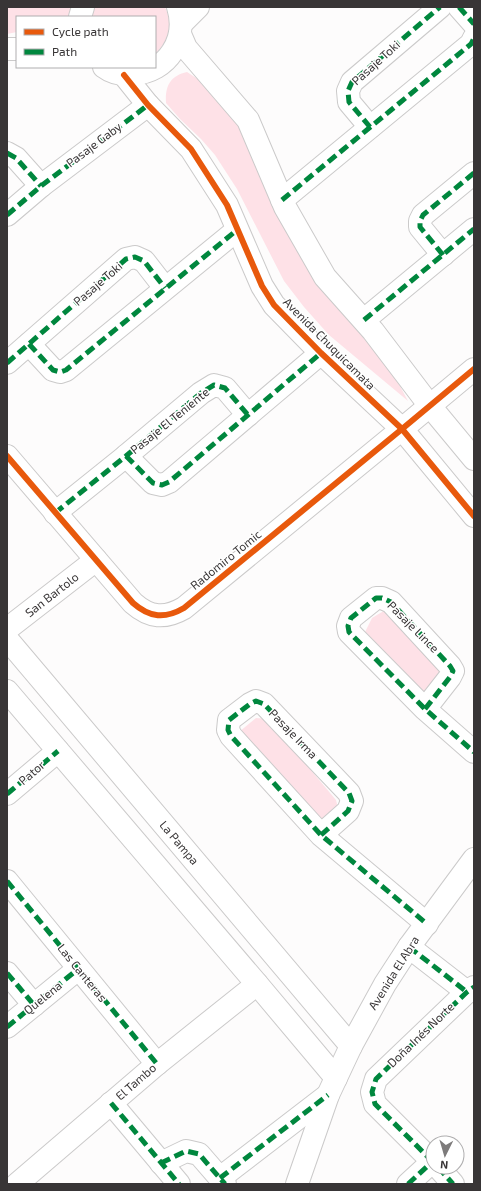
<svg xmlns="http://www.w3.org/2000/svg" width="481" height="1191" viewBox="0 0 481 1191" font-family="'Exo 2',sans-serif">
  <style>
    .green { fill: #fee1e7 }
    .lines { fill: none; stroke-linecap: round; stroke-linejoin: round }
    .minor-casing { stroke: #cbcaca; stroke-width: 24 }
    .minor { stroke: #fff; stroke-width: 22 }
    .quiet { stroke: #00873e; stroke-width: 5; stroke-dasharray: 10 5; stroke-linecap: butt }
    .cycleway-casing { stroke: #fff; stroke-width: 8 }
    .cycleway { stroke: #e8590c; stroke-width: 6 }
    .labels { text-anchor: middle; stroke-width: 3; stroke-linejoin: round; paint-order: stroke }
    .street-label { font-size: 12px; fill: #383536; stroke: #fff }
  </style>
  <rect width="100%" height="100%" fill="#fdfcfc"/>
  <g class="green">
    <path d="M7,7h68v10h-58v15l-10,2z"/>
    <path d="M94,7h71c8,18 4,34 -10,47v-37h-65z"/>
    <path d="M187,72l20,13 38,46 118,206 30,36 15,28 -79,-66 -25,-28 -20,-26 -47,-92 -22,-34 -14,-16 -21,-20 -14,-16c-1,-17 4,-27 21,-31z"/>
    <path d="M387,609l53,56 1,15 -18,15 -60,-59 9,-18z"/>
    <path d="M256,718l12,1 68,81 3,12 -17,11 -83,-91z"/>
  </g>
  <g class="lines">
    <g class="minor-casing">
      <g id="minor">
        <path d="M459,7l15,17"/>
        <path d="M80,17l3,-10"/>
        <path d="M181,24l17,-17"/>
        <path d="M180,34l6,14 62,72 37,87 40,70 48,54 57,75 44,53"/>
        <path d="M7,49h10"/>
        <path d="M104,67c8,6 19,8 29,7 35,-2 55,-35 45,-67"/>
        <path d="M124,75l24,30 43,44 36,56 35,81 12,19 47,48 81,76 72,87"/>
        <path d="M370,127l-21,-25 -1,-11 4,-9 88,-75"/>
        <path d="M7,153l9,5 25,28"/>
        <path d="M282,200l189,-156 3,-6"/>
        <path d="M7,215l34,-29 107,-81"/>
        <path d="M443,255l-23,-28v-6l3,-6 51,-42"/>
        <path d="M364,320l110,-91"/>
        <path d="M29,344l24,26 7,2 6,-2 171,-140"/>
        <path d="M7,363l119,-104 9,-2 9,4 21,27"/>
        <path d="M7,456l126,147c17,15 32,16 51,5l218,-179 72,-60"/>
        <path d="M126,456l27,27 9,2 7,-3 152,-129"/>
        <path d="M55,513l71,-57 75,-63 13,-8 11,3 23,27"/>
        <path d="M7,629l89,-69"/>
        <path d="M7,639l344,407"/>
        <path d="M7,691l250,293 79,94"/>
        <path d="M425,709l25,-32 3,-6 -3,-5 -59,-64 -9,-4h-6l-25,20 -3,8 1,6 76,77 49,43"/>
        <path d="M7,794l51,-43"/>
        <path d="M321,835l27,-24 4,-10 -3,-8 -85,-89 -8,-3 -6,3 -21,16 -1,10 3,6 90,99 106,89"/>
        <path d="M7,881l150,183"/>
        <path d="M409,947l58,45"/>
        <path d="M7,973l27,32"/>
        <path d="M7,1027l71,-58"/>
        <path d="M111,1103l68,81"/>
        <path d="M433,1162l-58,-58 -3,-12 4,-13 91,-87 7,-5"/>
        <path d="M161,1163l25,-12 13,3 26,30"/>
        <path d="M438,1167l15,17"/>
        <path d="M220,1178l108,-83"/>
        <path d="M17,1184l140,-120 100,-80"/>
        <path d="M297,1184l31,-89 23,-49 34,-62 24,-37 65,-88"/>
        <path d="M408,1184l25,-23"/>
      </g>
    </g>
    <use href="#minor" class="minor"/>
    <g class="quiet">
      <path d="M459,7l15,17"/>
      <path d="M370,127l-21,-25 -1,-11 4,-9 88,-75"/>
      <path d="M7,153l9,5 25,28"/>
      <path d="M282,200l189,-156 3,-6"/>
      <path d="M7,215l34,-29 107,-81"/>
      <path d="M443,255l-23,-28v-6l3,-6 51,-42"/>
      <path d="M364,320l110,-91"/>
      <path d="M29,344l24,26 7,2 6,-2 171,-140"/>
      <path d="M7,363l119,-104 9,-2 9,4 21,27"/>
      <path d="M126,456l27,27 9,2 7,-3 152,-129"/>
      <path d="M55,513l71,-57 75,-63 13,-8 11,3 23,27"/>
      <path d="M425,709l25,-32 3,-6 -3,-5 -59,-64 -9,-4h-6l-25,20 -3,8 1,6 76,77 49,43"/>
      <path d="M7,794l51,-43"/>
      <path d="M321,835l27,-24 4,-10 -3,-8 -85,-89 -8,-3 -6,3 -21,16 -1,10 3,6 90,99 106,89"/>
      <path d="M7,881l150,183"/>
      <path d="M409,947l58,45"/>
      <path d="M7,973l27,32"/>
      <path d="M7,1027l71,-58"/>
      <path d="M111,1103l68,81"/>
      <path d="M433,1162l-58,-58 -3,-12 4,-13 91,-87 7,-5"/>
      <path d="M161,1163l25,-12 13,3 26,30"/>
      <path d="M438,1167l15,17"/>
      <path d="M220,1178l108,-83"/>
      <path d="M408,1184l25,-23"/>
    </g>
    <g class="cycleway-casing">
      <g id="cycleway">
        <path d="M124,75l24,30 43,44 36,56 35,81 12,19 47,48 81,76 72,87"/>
        <path d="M7,456l126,147c17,15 32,16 51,5l218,-179 72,-60"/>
      </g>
    </g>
    <use href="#cycleway" class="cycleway"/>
  </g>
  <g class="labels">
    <g class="street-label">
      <text transform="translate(376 63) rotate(-42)" y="4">Pasaje Toki</text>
      <text transform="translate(94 145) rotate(-37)" y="4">Pasaje Gaby</text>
      <text transform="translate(98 284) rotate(-41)" y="4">Pasaje Toki</text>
      <text transform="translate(329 344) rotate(45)" y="4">Avenida Chuquicamata</text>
      <text transform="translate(170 421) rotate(-39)" y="4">Pasaje El Teniente</text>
      <text transform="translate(226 560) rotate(-39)" y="4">Radomiro Tomic</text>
      <text transform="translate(52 595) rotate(-38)" y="4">San Bartolo</text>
      <text transform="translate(413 627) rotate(45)" y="4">Pasaje Lince</text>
      <text transform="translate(293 734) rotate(46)" y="4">Pasaje Irma</text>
      <text transform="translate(32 773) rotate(-41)" y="4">Pator</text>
      <text transform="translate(179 843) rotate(50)" y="4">La Pampa</text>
      <text transform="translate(82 973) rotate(51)" y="4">Las Canteras</text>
      <text transform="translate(394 973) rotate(-58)" y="4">Avenida El Abra</text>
      <text transform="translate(43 998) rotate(-39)" y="4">Quelena</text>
      <text transform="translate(421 1035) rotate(-44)" y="4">Doña Inés Norte</text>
      <text transform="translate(136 1082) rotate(-41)" y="4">El Tambo</text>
    </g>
  </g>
  <rect width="481" height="1191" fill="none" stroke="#383536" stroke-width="16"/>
  <rect x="16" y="16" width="140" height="52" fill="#ffffff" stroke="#afaeaf"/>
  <rect x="24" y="29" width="20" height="6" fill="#e8590c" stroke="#afaeaf"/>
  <text x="52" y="36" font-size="12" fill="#383536">Cycle path</text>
  <rect x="24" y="49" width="20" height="6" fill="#00873e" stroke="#afaeaf"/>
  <text x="52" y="56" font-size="12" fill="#383536">Path</text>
  <g transform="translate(445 1155) rotate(185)"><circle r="19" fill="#ffffff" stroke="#afaeaf"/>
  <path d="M0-3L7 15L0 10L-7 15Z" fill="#7d7b7b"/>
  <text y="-6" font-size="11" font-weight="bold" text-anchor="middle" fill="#383536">N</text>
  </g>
</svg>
